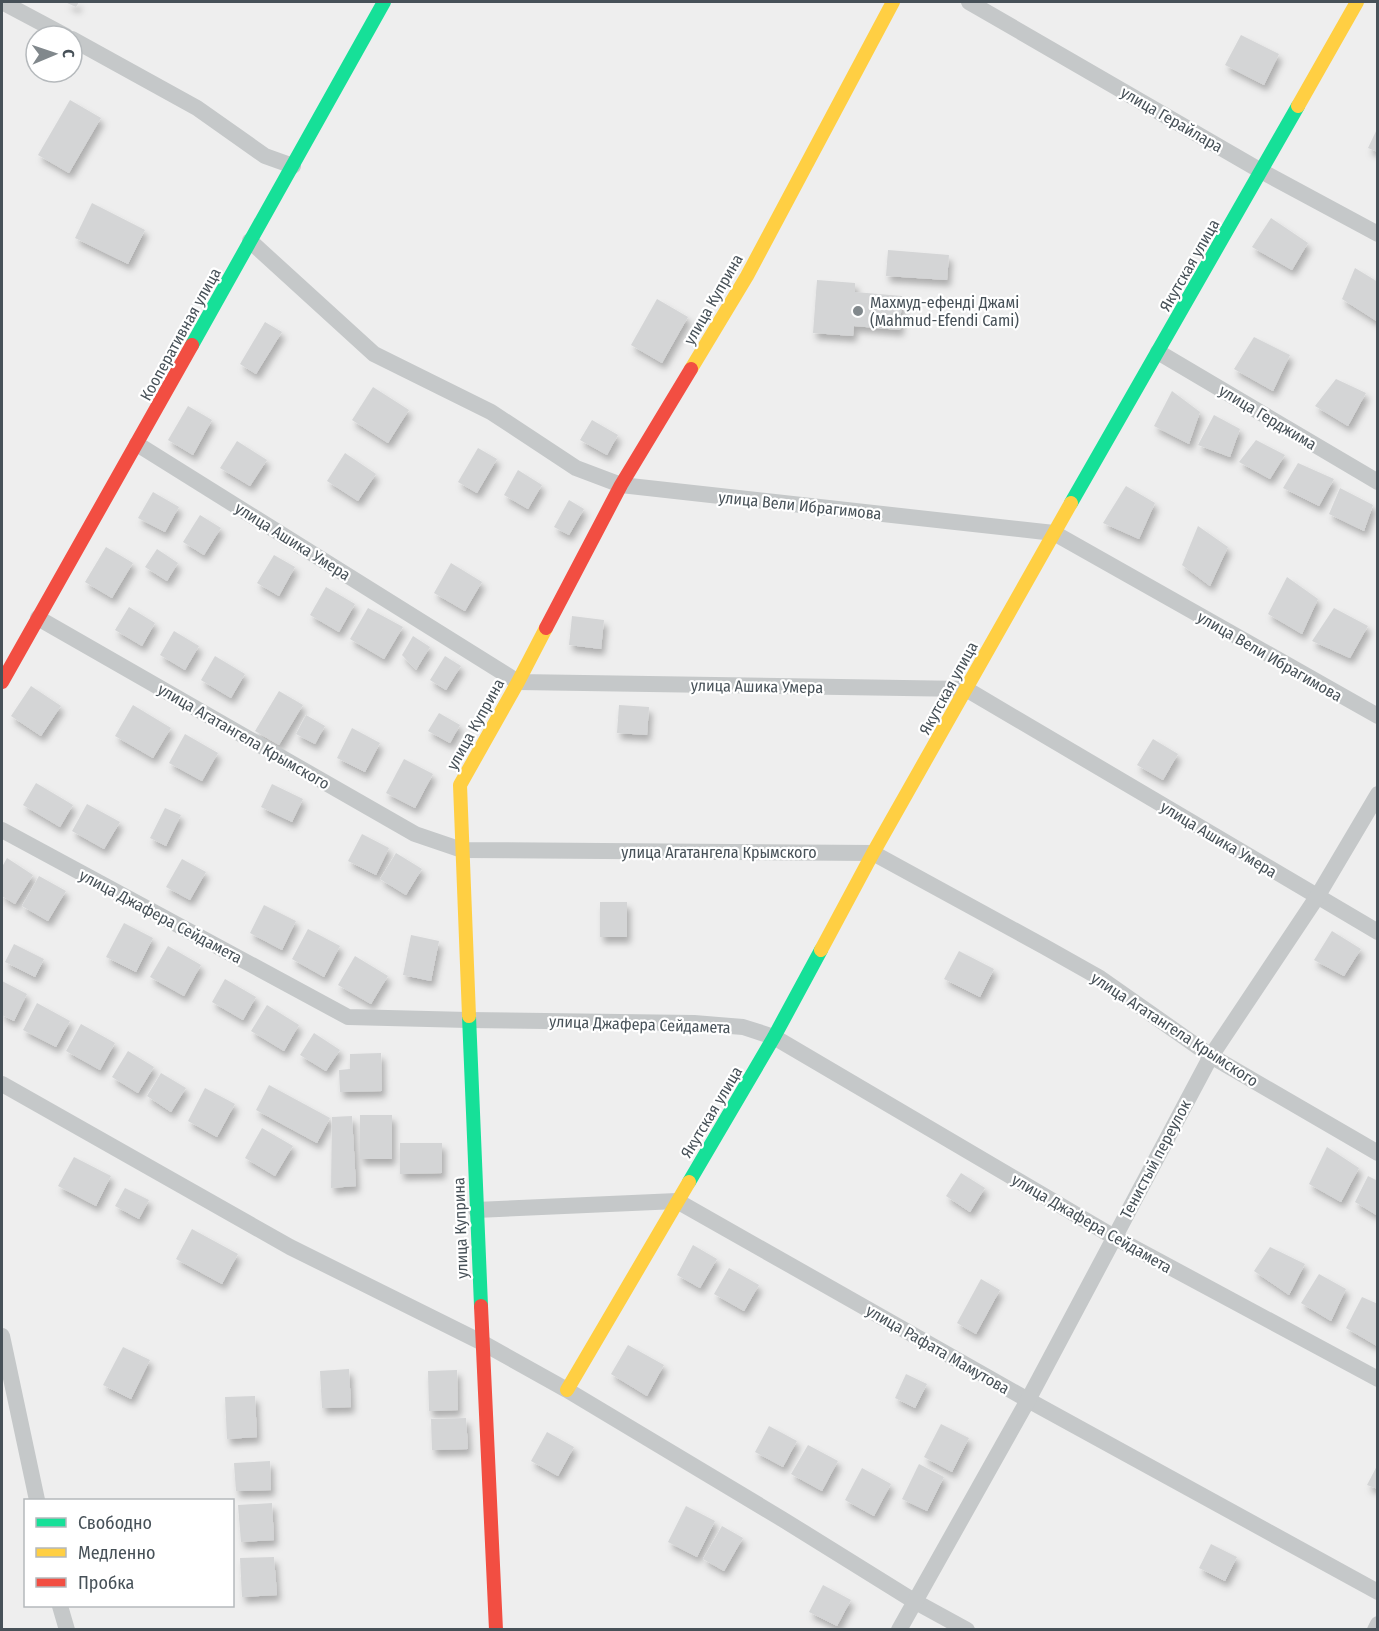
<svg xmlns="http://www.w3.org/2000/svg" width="1379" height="1631" viewBox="0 0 1379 1631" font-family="'Fira Sans Condensed',sans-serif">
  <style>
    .building { fill: #d4d5d6; filter: url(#shadow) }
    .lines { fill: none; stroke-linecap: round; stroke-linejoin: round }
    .street { stroke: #c5c8c9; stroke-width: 16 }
    .fast { stroke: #16e098; stroke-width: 14 }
    .slow { stroke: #ffcf43; stroke-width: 14 }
    .jam { stroke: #f24e42; stroke-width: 14 }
    .poi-dot { fill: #81888c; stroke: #fff; stroke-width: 2 }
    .labels { text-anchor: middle; stroke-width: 4.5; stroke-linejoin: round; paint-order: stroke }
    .street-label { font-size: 16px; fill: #475158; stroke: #fff }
    .poi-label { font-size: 16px; fill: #475158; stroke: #fff; text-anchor: start }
  </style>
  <defs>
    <filter id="shadow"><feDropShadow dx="3.5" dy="6" stdDeviation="3" flood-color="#0004"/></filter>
  </defs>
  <rect width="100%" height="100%" fill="#eee"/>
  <g class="building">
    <path d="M65,2h14l-3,5z"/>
    <path d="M1241,35l38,19 -15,31 -39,-20z"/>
    <path d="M70,100l31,18 -32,55 -31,-18z"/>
    <path d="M1378,127v25l-10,-4z"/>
    <path d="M92,203l53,27 -17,34 -53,-26z"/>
    <path d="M1271,218l37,25 -16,27 -40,-23z"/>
    <path d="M888,250l61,5 -2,25 -61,-4z"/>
    <path d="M1355,268l23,14v40l-36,-23z"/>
    <path d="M817,280l38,3v9l47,4 -2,34 -46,-4 -1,10 -40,-3z"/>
    <path d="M657,299l31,18 -26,46 -31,-18z"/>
    <path d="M265,322l17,10 -26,42 -16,-10z"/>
    <path d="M1254,337l36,18 -17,36 -39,-22z"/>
    <path d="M1336,379l30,14 -18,33 -33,-20z"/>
    <path d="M373,387l36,23 -21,33 -36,-23z"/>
    <path d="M1172,391l28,21 -11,32 -35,-18z"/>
    <path d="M188,406l24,14 -19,35 -25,-15z"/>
    <path d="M1214,415l26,14 -10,28 -32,-12z"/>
    <path d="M592,420l26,15 -11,20 -27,-15z"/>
    <path d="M1256,440l29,15 -15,24 -31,-17z"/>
    <path d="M237,441l30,19 -17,26 -30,-18z"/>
    <path d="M478,448l19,11 -20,34 -19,-11z"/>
    <path d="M345,453l31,21 -18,27 -31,-20z"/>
    <path d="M1298,463l36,16 -15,27 -36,-18z"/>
    <path d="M518,470l24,15 -14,24 -24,-14z"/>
    <path d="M1126,486l29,17 -16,36 -36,-16z"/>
    <path d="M1340,488l33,17 -9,26 -35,-17z"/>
    <path d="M153,492l26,15 -14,25 -27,-14z"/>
    <path d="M569,500l15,9 -15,26 -15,-8z"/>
    <path d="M200,515l21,13 -17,27 -21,-13z"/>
    <path d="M1198,526l30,21 -18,39 -28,-21z"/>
    <path d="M106,547l27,16 -21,35 -27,-16z"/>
    <path d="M157,549l21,14 -11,18 -22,-14z"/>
    <path d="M274,555l21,12 -16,29 -22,-13z"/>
    <path d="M451,563l31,19 -17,29 -31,-18z"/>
    <path d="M1287,577l31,22 -16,35 -34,-20z"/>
    <path d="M326,587l29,17 -16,28 -29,-17z"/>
    <path d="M129,607l26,16 -13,23 -27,-16z"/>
    <path d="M368,608l35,19 -19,32 -34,-20z"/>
    <path d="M1334,608l34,18 -18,32 -38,-17z"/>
    <path d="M572,616l32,4 -3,29 -32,-4z"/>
    <path d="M174,631l25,15 -14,24 -25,-15z"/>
    <path d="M413,636l17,11 -14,23 -14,-15z"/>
    <path d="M215,656l30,18 -14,24 -30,-18z"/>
    <path d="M445,656l16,10 -15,24 -16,-10z"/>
    <path d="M31,686l30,20 -20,30 -30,-20z"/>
    <path d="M279,691l24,14 -24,40 -24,-14z"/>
    <path d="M133,705l38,23 -18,30 -38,-22z"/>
    <path d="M619,705l30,2 -2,28 -30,-2z"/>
    <path d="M439,713l21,12 -10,18 -22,-12z"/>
    <path d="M306,715l19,11 -10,18 -19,-10z"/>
    <path d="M352,728l28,15 -15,29 -28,-14z"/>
    <path d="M185,734l33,19 -16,28 -33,-18z"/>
    <path d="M1153,739l25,15 -15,26 -26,-15z"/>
    <path d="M404,759l29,15 -18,34 -29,-15z"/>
    <path d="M36,783l37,22 -13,22 -37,-22z"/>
    <path d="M272,784l31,15 -11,23 -31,-15z"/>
    <path d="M87,804l33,18 -16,27 -32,-18z"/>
    <path d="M165,808l16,7 -15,31 -16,-8z"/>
    <path d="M362,834l27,14 -13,27 -28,-14z"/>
    <path d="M396,853l26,16 -16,26 -26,-16z"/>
    <path d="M7,858l26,17 -18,29 -13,-8v-29z"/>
    <path d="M182,859l24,13 -16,28 -24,-13z"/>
    <path d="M39,876l27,15 -18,30 -26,-15z"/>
    <rect x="600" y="902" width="27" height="35"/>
    <path d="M264,905l32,16 -14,29 -32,-17z"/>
    <path d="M124,923l29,15 -17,34 -30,-15z"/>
    <path d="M308,929l32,17 -16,31 -32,-18z"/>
    <path d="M1332,931l29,18 -17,27 -30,-16z"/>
    <path d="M411,935l28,6 -8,40 -28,-6z"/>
    <path d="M14,944l30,15 -9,18 -30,-15z"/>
    <path d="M168,946l33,19 -17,31 -34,-19z"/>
    <path d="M959,951l35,18 -14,28 -36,-18z"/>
    <path d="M355,956l33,20 -17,28 -33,-19z"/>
    <path d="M225,979l31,18 -13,23 -31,-18z"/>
    <path d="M2,981l25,13 -13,27 -12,-6z"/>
    <path d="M37,1003l33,18 -14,26 -33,-17z"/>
    <path d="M267,1005l32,20 -15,26 -33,-20z"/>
    <path d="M81,1024l34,19 -15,27 -34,-19z"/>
    <path d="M314,1033l26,17 -14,21 -26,-16z"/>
    <path d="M128,1051l26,16 -16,26 -26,-16z"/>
    <path d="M381,1053l1,38 -42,1 -1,-22 11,-1v-15z"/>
    <path d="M161,1073l25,15 -15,24 -24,-16z"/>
    <path d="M269,1085l61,33 -13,25 -61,-33z"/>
    <path d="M205,1088l30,16 -18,33 -29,-16z"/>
    <rect x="360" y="1115" width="32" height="44"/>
    <path d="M352,1116l4,70 -25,2 1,-71z"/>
    <path d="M262,1128l31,18 -18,30 -30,-18z"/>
    <path d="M400,1143h42v30l-42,1z"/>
    <path d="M1327,1147l32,21 -18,34 -32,-18z"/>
    <path d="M74,1157l37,19 -15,30 -38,-20z"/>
    <path d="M961,1173l24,15 -15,24 -24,-16z"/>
    <path d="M1368,1176l10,5v35l-23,-14z"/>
    <path d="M125,1188l24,12 -10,19 -24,-13z"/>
    <path d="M192,1229l46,25 -16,30 -46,-25z"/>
    <path d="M693,1245l24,14 -17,29 -23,-13z"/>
    <path d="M1270,1247l35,17 -16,31 -35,-24z"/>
    <path d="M729,1268l30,17 -15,26 -30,-17z"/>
    <path d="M1319,1274l27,15 -15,32 -30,-18z"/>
    <path d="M981,1279l19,11 -24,44 -19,-11z"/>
    <path d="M1362,1297l16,7 -1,42 -31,-18z"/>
    <path d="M628,1345l36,20 -17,31 -36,-22z"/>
    <path d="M123,1347l27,13 -19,39 -28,-14z"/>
    <path d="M349,1369l2,38 -29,1 -2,-37z"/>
    <path d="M457,1370l1,40 -29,1 -1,-40z"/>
    <path d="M906,1374l21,10 -12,24 -20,-10z"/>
    <path d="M255,1396l2,41 -30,2 -2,-42z"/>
    <path d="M466,1418l2,31 -36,1 -1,-31z"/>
    <path d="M941,1424l28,14 -17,34 -28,-15z"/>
    <path d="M769,1426l28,15 -14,26 -28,-15z"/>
    <path d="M547,1432l27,15 -16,29 -27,-15z"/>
    <path d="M808,1445l30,16 -16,30 -31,-17z"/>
    <path d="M270,1461l1,29 -35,1 -2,-28z"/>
    <path d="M919,1464l25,13 -17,34 -25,-12z"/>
    <path d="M1378,1464v25l-11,-4z"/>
    <path d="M862,1468l29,16 -17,32 -29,-16z"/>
    <path d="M272,1503l2,37 -33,2 -3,-37z"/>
    <path d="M686,1506l29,15 -18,36 -29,-15z"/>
    <path d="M722,1526l21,12 -19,33 -21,-12z"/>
    <path d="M1211,1544l26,13 -12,24 -26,-13z"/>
    <path d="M274,1557l3,38 -35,2 -2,-39z"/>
    <path d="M823,1585l28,15 -14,26 -28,-14z"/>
  </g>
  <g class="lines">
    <g class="street">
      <path d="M2,2l64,34"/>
      <path d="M969,2l292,169 117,63"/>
      <path d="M72,39l125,69 68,48 28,10"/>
      <path d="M250,241l124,113 117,58 85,56 45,17 433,48 324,183"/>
      <path d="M1158,352l220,130"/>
      <path d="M137,444l381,238 448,7 412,243"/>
      <path d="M38,618l377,216 47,16 411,3 172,94 55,31 111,78 167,97"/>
      <path d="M2,830l346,187 120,3 226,3 49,4 31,10 340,200 264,142"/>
      <path d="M2,1084l288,163 191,95 86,48 215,129 132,82 53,29"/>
      <path d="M476,1210l201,-9 351,199 350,192"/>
      <path d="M2,1336l35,164"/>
      <path d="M60,1606l7,24"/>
      <path d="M899,1630l129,-230 183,-344 106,-159 61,-103"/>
      <path d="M1375,1630l3,-6"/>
    </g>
    <g class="fast">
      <path d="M192,345l192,-343"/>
      <path d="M1071,503l227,-397"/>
      <path d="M469,1016l12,290"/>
      <path d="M689,1182l85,-145 47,-87"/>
    </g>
    <g class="slow">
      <path d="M1298,106l59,-104"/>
      <path d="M691,369l56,-93 146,-274"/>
      <path d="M821,950l52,-97 198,-350"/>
      <path d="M469,1016l-9,-231 58,-103 28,-54"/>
      <path d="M567,1390l122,-208"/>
    </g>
    <g class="jam">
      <path d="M546,628l75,-143 70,-116"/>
      <path d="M2,682l190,-337"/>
      <path d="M481,1306l15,324"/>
    </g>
  </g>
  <circle class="poi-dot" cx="858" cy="311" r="6"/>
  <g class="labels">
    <g class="street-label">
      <text transform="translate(1172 119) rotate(30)" y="6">улица Герайлара</text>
      <text transform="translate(1189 265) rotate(-60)" y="6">Якутская улица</text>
      <text transform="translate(713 299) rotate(-60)" y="6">улица Куприна</text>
      <text transform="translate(180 334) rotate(-61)" y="6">Кооперативная улица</text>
      <text transform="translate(1268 417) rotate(31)" y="6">улица Герджима</text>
      <text transform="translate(800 505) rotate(6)" y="6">улица Вели Ибрагимова</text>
      <text transform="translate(293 541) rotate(32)" y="6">улица Ашика Умера</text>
      <text transform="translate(1270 656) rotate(30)" y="6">улица Вели Ибрагимова</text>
      <text transform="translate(757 686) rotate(1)" y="6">улица Ашика Умера</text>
      <text transform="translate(948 688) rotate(-61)" y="6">Якутская улица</text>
      <text transform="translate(475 724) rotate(-61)" y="6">улица Куприна</text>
      <text transform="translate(244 736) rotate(30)" y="6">улица Агатангела Крымского</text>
      <text transform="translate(1219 839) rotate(31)" y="6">улица Ашика Умера</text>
      <text x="719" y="858">улица Агатангела Крымского</text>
      <text transform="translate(161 916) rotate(28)" y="6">улица Джафера Сейдамета</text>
      <text transform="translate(640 1024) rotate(2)" y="6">улица Джафера Сейдамета</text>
      <text transform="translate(1175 1029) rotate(33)" y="6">улица Агатангела Крымского</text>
      <text transform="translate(711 1112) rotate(-59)" y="6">Якутская улица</text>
      <text transform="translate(1155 1159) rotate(-62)" y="6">Тенистый переулок</text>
      <text transform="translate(1092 1223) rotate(30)" y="6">улица Джафера Сейдамета</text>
      <text transform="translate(460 1228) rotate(-92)" y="6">улица Куприна</text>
      <text transform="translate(938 1349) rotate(30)" y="6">улица Рафата Мамутова</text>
    </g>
    <g class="poi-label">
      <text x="870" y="308">Махмуд-ефенді Джамі<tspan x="870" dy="18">(Mahmud-Efendi Cami)</tspan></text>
    </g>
  </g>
  <rect width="1379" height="1631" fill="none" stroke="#475158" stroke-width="6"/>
  <rect x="24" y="1499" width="210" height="108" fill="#ffffff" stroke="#b5b9bc" stroke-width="1.5"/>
  <rect x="36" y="1518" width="30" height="9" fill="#16e098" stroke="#b5b9bc" stroke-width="1.5"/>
  <text x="78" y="1529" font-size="18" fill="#475158">Свободно</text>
  <rect x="36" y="1548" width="30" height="9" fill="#ffcf43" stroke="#b5b9bc" stroke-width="1.5"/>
  <text x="78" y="1559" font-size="18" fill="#475158">Медленно</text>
  <rect x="36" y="1578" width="30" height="9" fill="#f24e42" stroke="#b5b9bc" stroke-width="1.5"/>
  <text x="78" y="1589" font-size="18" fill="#475158">Пробка</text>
  <g transform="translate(54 54) rotate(88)"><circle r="28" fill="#ffffff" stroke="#b5b9bc" stroke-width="1.5"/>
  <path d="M0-4.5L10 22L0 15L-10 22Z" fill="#81888c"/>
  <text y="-9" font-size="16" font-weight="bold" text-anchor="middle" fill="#475158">С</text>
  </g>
</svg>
